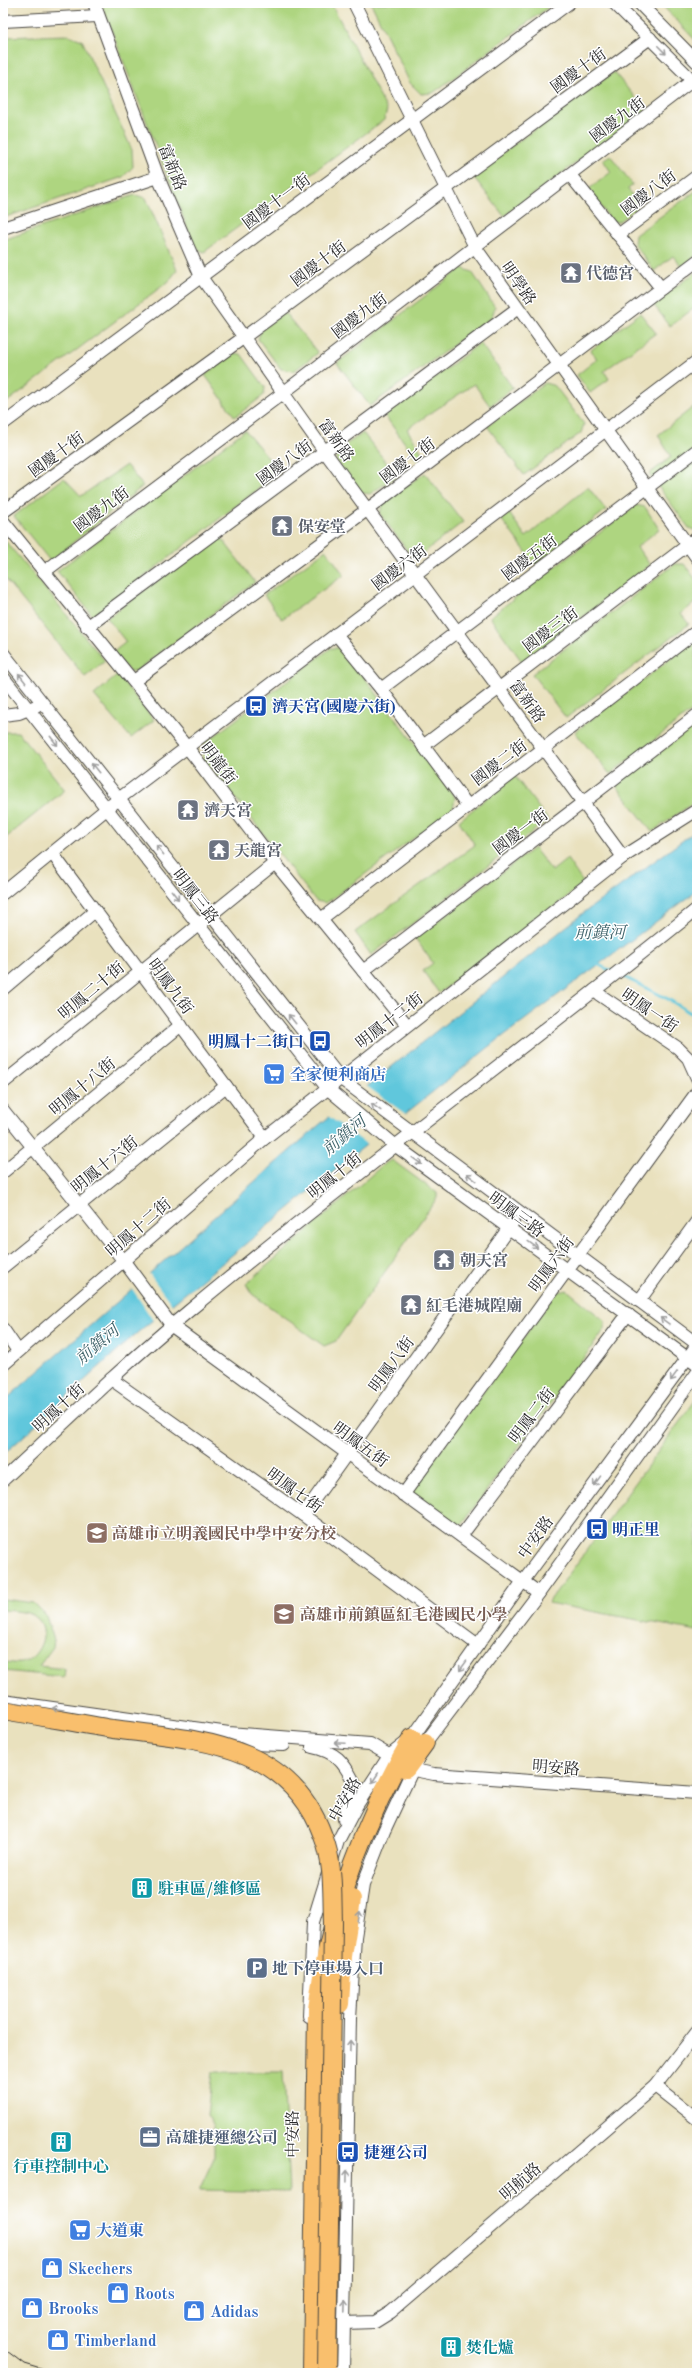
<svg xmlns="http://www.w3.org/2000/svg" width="700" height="2376" viewBox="0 0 700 2376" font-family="'Old Standard TT','Noto Serif TC',serif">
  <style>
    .green { fill: #aed580; stroke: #6c8056 }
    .water { fill: #60c7dc; stroke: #467984 }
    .pier { fill: #e9e1be }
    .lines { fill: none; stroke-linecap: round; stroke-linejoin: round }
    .stream { stroke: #60c7dc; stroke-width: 3 }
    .minor-casing { stroke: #484641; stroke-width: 14 }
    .highway-casing { stroke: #484641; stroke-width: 20 }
    .minor { stroke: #fff; stroke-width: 12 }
    .highway { stroke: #f9bf6d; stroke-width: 18 }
    .tram { stroke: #2b2b2b; stroke-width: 1 }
    .highway-bridge-casing { stroke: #484641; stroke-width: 20; stroke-linecap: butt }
    .highway-bridge { stroke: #f9bf6d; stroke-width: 18 }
    .oneway { stroke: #a0a0a0 }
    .labels { text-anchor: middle; stroke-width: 3; stroke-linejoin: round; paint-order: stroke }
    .street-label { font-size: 16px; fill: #2b2b2b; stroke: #fff }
    .worship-label { font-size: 16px; font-weight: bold; fill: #5b616d; stroke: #fff; text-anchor: start }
    .transit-label { font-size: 16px; font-weight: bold; fill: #164399; stroke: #fff; text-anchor: start }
    .shop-label { font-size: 16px; font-weight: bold; fill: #366cbe; stroke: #fff; text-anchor: start }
    .education-label { font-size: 16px; font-weight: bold; fill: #785e54; stroke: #fff; text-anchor: start }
    .culture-label { font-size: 16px; font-weight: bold; fill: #0d838f; stroke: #fff; text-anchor: start }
    .service-label { font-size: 16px; font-weight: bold; fill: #4e5e75; stroke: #fff; text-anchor: start }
    .water-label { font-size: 17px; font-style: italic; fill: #3e6269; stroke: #fff }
  </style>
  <rect width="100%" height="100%" fill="#fff"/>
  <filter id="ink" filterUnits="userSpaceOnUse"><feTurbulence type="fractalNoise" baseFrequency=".025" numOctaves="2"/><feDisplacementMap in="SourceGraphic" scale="8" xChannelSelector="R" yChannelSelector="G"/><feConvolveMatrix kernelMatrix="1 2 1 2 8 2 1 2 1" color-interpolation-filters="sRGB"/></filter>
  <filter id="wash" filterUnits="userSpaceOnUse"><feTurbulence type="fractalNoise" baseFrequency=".012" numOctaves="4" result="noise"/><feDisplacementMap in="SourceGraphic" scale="16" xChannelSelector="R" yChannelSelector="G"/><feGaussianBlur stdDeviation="0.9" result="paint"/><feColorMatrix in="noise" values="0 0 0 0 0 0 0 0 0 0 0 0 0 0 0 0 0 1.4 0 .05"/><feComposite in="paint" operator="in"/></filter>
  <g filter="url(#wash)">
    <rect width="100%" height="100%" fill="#e9e1be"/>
    <g class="green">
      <path d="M101,3h230l56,107 -3,10 -180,132 -9,-4z"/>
      <path d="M371,3h183l-121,90 -12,1 -11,-11z"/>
      <path d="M660,3h37v39z"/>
      <path d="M69,35l13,5 50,110 1,17 -10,10 -120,41v-181z"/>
      <path d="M614,72l32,39 -142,105 -32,-41z"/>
      <path d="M610,155l23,30 -5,4 11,17 -21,16 -7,-1 -22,-32 22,-17 -8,-12z"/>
      <path d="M697,190v65l-15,12 -9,-11 -19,15 -20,-28 1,-8z"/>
      <path d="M135,195l11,3 31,72 -8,11 -166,124v-165z"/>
      <path d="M462,268l10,4 23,35 -3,10 -122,89 -33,-43z"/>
      <path d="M697,271v35l-27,20 -17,-22z"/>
      <path d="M284,312l34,41 -24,18 -13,-2 -23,-30 3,-9z"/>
      <path d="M640,313l16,20 -52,38 5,8 -19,14 -13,-18 20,-16 -6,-9z"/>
      <path d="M480,343l33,45 -23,18 -16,-22 -67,45 17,27 -6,5 -33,-45z"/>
      <path d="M232,353l9,1 24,33 -1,8 -29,22 -30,-42z"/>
      <path d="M545,383l10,3 29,38 -3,9 -57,42 -37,-49z"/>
      <path d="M697,404v127l-8,-3 -40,-54 22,-17 -13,-22z"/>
      <path d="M245,430l35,42 -187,144 -36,-45z"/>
      <path d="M363,433l34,43 -27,18 -8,-1 -26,-33 2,-10z"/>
      <path d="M126,465l17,21 -93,75 -36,-45 50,-38 17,18z"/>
      <path d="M425,473l38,49 -45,35 -8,-3 -30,-40 3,-12z"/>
      <path d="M588,487l18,23 -70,55 -35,-46 8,-6 17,24z"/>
      <path d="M636,505l9,2 14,22 -22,18 13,18 -127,98 -33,-46z"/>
      <path d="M219,535l36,47 -119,89h-7l-17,-18 14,-11 -19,-24z"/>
      <path d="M3,538l102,123 -20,16 -82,-101z"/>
      <path d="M326,550l18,25 -62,44 -18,-24z"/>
      <path d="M675,564h9l13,17v20l-16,13 8,10 -123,94 -34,-44z"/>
      <path d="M695,640l2,67 -87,67 -35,-42z"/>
      <path d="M331,648h11l113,149 -2,12 -127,94 -10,-2 -113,-144 2,-14z"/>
      <path d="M118,675l36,45 -23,18 -37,-43z"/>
      <path d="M697,724v76l-45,32 -36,-47z"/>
      <path d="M3,732h15l47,58 -62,50z"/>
      <path d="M514,775l34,45 -177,135 -16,-23 120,-87 -16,-24z"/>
      <path d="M534,848l18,23 15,-12 17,25 -145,109 -16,-22 10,-8 -18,-25z"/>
      <path d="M392,1160l45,33v5l-101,143 -12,5 -72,-52 -6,-10 138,-120z"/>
      <path d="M567,1290l38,31v8l-144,196 -8,1 -41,-30v-7l145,-197z"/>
      <path d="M697,1398v233l-149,-28z"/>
      <path d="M3,1599l30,4 13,13 8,24 -1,7 -14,19 26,3 -1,8 -61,-6v-9c6,0 13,2 18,1 21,-5 33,-40 9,-49 -7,-3 -19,-3 -27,-4z"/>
      <path d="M212,2072h71l6,120 -90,-2 15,-32v-32l-7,-11z"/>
    </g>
    <path class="water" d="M697,830v61l-199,149 -132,105 -235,193 -128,117v-53l316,-277 263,-211z"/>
    <g class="pier">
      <path d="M365,1085l42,30 -38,31 -41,-30z"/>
      <path d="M148,1272l25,34 -19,16 -23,-35z"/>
    </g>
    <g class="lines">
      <g class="stream">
        <path d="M595,963l18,9"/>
        <path d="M620,975l48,24 29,18"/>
      </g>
    </g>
  </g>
  <g filter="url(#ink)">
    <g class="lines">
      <g class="minor-casing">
        <g id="minor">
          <path d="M94,3l64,174 43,100 124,175 298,405"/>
          <path d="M354,3l121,244 222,311"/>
          <path d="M614,3l83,82"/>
          <path d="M639,3l58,59"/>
          <path d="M3,21l94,-5"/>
          <path d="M570,175l91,113"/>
          <path d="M3,228l155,-51"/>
          <path d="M618,235l79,-59"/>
          <path d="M3,424l566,-421"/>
          <path d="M3,512l240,-174 407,-300"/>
          <path d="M3,521l191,235 81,107 132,162"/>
          <path d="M44,572l239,-179 414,-316"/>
          <path d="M87,627l431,-319"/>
          <path d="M336,634l45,55 87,117"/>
          <path d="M3,653l338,426 356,265"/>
          <path d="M3,677l325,412 68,57 301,219"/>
          <path d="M134,681l234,-172 329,-248"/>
          <path d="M381,689l316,-239"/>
          <path d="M3,715l16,-2 17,-7"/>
          <path d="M423,746l274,-208"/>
          <path d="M52,853l213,285"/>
          <path d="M3,893l117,-95 577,-437"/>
          <path d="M321,919l376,-288"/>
          <path d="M363,971l334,-256"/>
          <path d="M3,989l92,-78"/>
          <path d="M594,991l84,57 10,10 9,20"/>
          <path d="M3,1083l272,-220"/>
          <path d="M3,1110l120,150 49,66 367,267"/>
          <path d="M3,1172l178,-147"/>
          <path d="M3,1267l223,-181"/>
          <path d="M639,1301l58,-80"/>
          <path d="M3,1329l15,22"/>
          <path d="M3,1365l262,-227 358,-281 74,-47"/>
          <path d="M111,1379l192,136 175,130"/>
          <path d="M3,1480c62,-58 123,-117 187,-170 166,-138 340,-266 507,-401"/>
          <path d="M403,1495l294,-403"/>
          <path d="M303,1515l210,-293"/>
          <path d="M461,1536l167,-222"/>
          <path d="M3,1701l226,32 141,11 44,26 20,4 263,19"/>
          <path d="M225,1741l23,3 36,1"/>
          <path d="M312,1747c24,5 31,14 42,35l-10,37"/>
          <path d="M309,2016l4,-94 25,-81 19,-36 32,-49 23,-18 111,-157 174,-236"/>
          <path d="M655,2086l42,33"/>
          <path d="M344,2323l31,-1 16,-10 264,-226 42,-54"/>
          <path d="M343,2373l7,-355 5,-81 8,-52 21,-54 41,-88 114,-150 158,-220"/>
        </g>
      </g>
      <g class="highway-casing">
        <g id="highway">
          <path d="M406,1769l19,-26"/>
          <path d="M340,2004l3,-48 9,-57"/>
          <path d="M312,2373l5,-364c12,-96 47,-188 95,-271"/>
        </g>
      </g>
      <use href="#minor" class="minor"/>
      <use href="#highway" class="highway"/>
      <path class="tram" d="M3,2348l21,16 30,9"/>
      <g class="highway-bridge-casing">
        <path id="highway-bridge" d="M3,1710c37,6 73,13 110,19 84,11 176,13 210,107 11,27 9,59 10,87l-6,450"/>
      </g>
      <use href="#highway-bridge" class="highway-bridge"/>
    </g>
    <defs><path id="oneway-shaft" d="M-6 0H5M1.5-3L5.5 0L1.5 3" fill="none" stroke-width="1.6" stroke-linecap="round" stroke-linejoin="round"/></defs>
    <g class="oneway">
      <use href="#oneway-shaft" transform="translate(662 50) rotate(45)"/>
      <use href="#oneway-shaft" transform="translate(22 678) rotate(-128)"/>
      <use href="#oneway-shaft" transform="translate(54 741) rotate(51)"/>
      <use href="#oneway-shaft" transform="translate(95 768) rotate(-129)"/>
      <use href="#oneway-shaft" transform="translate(160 850) rotate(-128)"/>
      <use href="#oneway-shaft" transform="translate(175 895) rotate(52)"/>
      <use href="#oneway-shaft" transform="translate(292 1019) rotate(-129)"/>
      <use href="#oneway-shaft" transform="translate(376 1107) rotate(-144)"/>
      <use href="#oneway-shaft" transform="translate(417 1161) rotate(36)"/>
      <use href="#oneway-shaft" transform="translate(471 1177) rotate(-143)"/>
      <use href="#oneway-shaft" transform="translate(533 1245) rotate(36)"/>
      <use href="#oneway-shaft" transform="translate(665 1321) rotate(-144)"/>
      <use href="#oneway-shaft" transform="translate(674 1376) rotate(126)"/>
      <use href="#oneway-shaft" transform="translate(597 1481) rotate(126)"/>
      <use href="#oneway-shaft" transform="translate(463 1666) rotate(126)"/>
      <use href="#oneway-shaft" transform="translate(58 1709) rotate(-171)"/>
      <use href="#oneway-shaft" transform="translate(340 1743) rotate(-177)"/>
      <use href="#oneway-shaft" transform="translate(375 1778) rotate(123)"/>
      <use href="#oneway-shaft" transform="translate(359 1917) rotate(-81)"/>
      <use href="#oneway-shaft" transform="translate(350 2046) rotate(-89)"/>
      <use href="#oneway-shaft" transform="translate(347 2176) rotate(-89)"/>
      <use href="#oneway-shaft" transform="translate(345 2306) rotate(-88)"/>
    </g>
  </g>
  <defs>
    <g id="temple-square" transform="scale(1.15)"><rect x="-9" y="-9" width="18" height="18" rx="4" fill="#6b7280" stroke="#fff"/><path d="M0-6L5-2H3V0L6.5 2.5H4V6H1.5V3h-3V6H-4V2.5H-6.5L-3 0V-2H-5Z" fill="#fff"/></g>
    <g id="bus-square" transform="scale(1.15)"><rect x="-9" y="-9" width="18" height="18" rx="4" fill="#1a4fb4" stroke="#fff"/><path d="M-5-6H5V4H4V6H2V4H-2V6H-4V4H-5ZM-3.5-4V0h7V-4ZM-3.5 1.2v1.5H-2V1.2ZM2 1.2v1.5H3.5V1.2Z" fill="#fff"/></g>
    <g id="supermarket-square" transform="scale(1.15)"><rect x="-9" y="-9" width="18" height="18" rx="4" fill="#3f7fe0" stroke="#fff"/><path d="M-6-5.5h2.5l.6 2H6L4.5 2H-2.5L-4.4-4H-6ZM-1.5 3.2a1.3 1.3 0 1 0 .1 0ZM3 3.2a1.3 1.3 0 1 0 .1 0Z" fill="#fff"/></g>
    <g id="school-square" transform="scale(1.15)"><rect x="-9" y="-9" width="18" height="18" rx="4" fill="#8d6e63" stroke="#fff"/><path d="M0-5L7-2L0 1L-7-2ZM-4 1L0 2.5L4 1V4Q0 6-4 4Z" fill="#fff"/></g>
    <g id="building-square" transform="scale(1.15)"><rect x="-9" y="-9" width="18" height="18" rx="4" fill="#0f9aa8" stroke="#fff"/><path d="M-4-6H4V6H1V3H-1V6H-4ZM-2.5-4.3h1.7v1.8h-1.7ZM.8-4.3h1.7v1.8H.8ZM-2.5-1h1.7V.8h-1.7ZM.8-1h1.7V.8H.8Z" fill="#fff"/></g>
    <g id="parking-square" transform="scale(1.15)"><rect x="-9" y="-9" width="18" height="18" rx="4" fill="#5c6f8a" stroke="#fff"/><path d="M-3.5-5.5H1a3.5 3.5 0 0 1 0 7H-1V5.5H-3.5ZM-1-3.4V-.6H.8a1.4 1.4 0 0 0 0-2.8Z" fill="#fff"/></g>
    <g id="office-square" transform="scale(1.15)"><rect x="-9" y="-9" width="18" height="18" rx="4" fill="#5c6f8a" stroke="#fff"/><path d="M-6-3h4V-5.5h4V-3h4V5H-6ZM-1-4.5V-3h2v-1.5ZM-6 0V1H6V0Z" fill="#fff"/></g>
    <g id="shop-square" transform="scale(1.15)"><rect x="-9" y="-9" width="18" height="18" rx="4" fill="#3f7fe0" stroke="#fff"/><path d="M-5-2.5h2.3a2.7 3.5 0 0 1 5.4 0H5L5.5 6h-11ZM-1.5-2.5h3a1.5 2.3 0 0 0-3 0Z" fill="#fff"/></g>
  </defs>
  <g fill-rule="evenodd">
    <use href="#temple-square" x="571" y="273"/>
    <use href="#temple-square" x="282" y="526"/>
    <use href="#bus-square" x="256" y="706"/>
    <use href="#temple-square" x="188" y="810"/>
    <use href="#temple-square" x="219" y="850"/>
    <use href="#bus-square" x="320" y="1041"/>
    <use href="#supermarket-square" x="274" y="1074"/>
    <use href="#temple-square" x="444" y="1260"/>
    <use href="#temple-square" x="411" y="1305"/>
    <use href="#bus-square" x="597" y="1529"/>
    <use href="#school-square" x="97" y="1533"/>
    <use href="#school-square" x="284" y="1614"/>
    <use href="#building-square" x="142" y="1888"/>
    <use href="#parking-square" x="257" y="1968"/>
    <use href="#office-square" x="150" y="2137"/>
    <use href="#building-square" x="61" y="2142"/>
    <use href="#bus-square" x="348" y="2152"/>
    <use href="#supermarket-square" x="80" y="2230"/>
    <use href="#shop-square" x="52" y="2268"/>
    <use href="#shop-square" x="118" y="2293"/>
    <use href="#shop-square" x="32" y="2308"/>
    <use href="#shop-square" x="194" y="2311"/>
    <use href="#shop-square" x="58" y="2340"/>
    <use href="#building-square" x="451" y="2347"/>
  </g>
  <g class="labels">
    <g class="street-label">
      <text transform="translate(578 70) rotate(-36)" y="6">國慶十街</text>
      <text transform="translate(617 119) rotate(-37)" y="6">國慶九街</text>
      <text transform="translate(173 167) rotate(68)" y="6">富新路</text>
      <text transform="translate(648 192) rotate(-37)" y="6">國慶八街</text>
      <text transform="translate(276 201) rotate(-37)" y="6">國慶十一街</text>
      <text transform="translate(318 263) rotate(-37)" y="6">國慶十街</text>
      <text transform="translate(519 283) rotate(55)" y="6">明學路</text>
      <text transform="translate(359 315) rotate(-37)" y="6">國慶九街</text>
      <text transform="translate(337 440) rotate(54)" y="6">富新路</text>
      <text transform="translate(56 454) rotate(-36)" y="6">國慶十街</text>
      <text transform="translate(407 460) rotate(-37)" y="6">國慶七街</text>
      <text transform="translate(284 462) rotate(-36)" y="6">國慶八街</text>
      <text transform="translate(101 509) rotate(-37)" y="6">國慶九街</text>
      <text transform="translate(529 557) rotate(-37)" y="6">國慶五街</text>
      <text transform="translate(399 567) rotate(-37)" y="6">國慶六街</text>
      <text transform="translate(550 629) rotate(-37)" y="6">國慶三街</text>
      <text transform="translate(528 701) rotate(54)" y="6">富新路</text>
      <text transform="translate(499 762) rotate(-37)" y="6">國慶二街</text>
      <text transform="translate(219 763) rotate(52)" y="6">明龍街</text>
      <text transform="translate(520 831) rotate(-37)" y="6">國慶一街</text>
      <text transform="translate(196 896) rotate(52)" y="6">明鳳三路</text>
      <text transform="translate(171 986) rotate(53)" y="6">明鳳九街</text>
      <text transform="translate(91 990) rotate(-40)" y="6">明鳳二十街</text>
      <text transform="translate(650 1010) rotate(34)" y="6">明鳳一街</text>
      <text transform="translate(389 1020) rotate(-38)" y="6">明鳳十二街</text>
      <text transform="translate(82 1086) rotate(-40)" y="6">明鳳十八街</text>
      <text transform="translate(104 1164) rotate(-39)" y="6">明鳳十六街</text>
      <text transform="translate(334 1175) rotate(-39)" y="6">明鳳十街</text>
      <text transform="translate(517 1214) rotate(36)" y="6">明鳳三路</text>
      <text transform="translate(138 1227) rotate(-41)" y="6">明鳳十二街</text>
      <text transform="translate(551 1264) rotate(-54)" y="6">明鳳六街</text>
      <text transform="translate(391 1364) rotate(-54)" y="6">明鳳八街</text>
      <text transform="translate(58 1407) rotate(-43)" y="6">明鳳十街</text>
      <text transform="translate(531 1415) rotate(-53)" y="6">明鳳二街</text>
      <text transform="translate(361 1444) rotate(36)" y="6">明鳳五街</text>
      <text transform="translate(295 1490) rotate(36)" y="6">明鳳七街</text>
      <text transform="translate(535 1537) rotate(-54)" y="6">中安路</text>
      <text transform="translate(556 1767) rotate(4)" y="6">明安路</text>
      <text transform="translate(344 1799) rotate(-60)" y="6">中安路</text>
      <text transform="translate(292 2134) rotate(-90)" y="6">中安路</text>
      <text transform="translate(520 2181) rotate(-41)" y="6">明航路</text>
    </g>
    <g class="worship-label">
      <text x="586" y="279">代德宮</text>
      <text x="298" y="532">保安堂</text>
      <text x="204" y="816">濟天宮</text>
      <text x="234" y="856">天龍宮</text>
      <text x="460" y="1266">朝天宮</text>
      <text x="426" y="1311">紅毛港城隍廟</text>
    </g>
    <g class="transit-label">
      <text x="272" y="712">濟天宮(國慶六街)</text>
      <text x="304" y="1047" text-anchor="end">明鳳十二街口</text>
      <text x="612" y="1535">明正里</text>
      <text x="364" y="2158">捷運公司</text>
    </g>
    <g class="shop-label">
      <text x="290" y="1080">全家便利商店</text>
      <text x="96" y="2236">大道東</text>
      <text x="68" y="2274">Skechers</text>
      <text x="134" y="2299">Roots</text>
      <text x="48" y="2314">Brooks</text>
      <text x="210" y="2317">Adidas</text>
      <text x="74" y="2346">Timberland</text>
    </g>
    <g class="education-label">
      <text x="112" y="1539">高雄市立明義國民中學中安分校</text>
      <text x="300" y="1620">高雄市前鎮區紅毛港國民小學</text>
    </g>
    <g class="culture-label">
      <text x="158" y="1894">駐車區/維修區</text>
      <text x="61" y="2172" text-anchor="middle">行車控制中心</text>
      <text x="466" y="2353">焚化爐</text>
    </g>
    <g class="service-label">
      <text x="272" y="1974">地下停車場入口</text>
      <text x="166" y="2143">高雄捷運總公司</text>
    </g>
    <g class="water-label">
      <text x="600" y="938">前鎮河</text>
      <text transform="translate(344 1135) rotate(-40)" y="6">前鎮河</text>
      <text transform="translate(97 1344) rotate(-40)" y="6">前鎮河</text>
    </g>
  </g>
  <rect width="700" height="2376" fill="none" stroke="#fff" stroke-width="16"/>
</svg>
